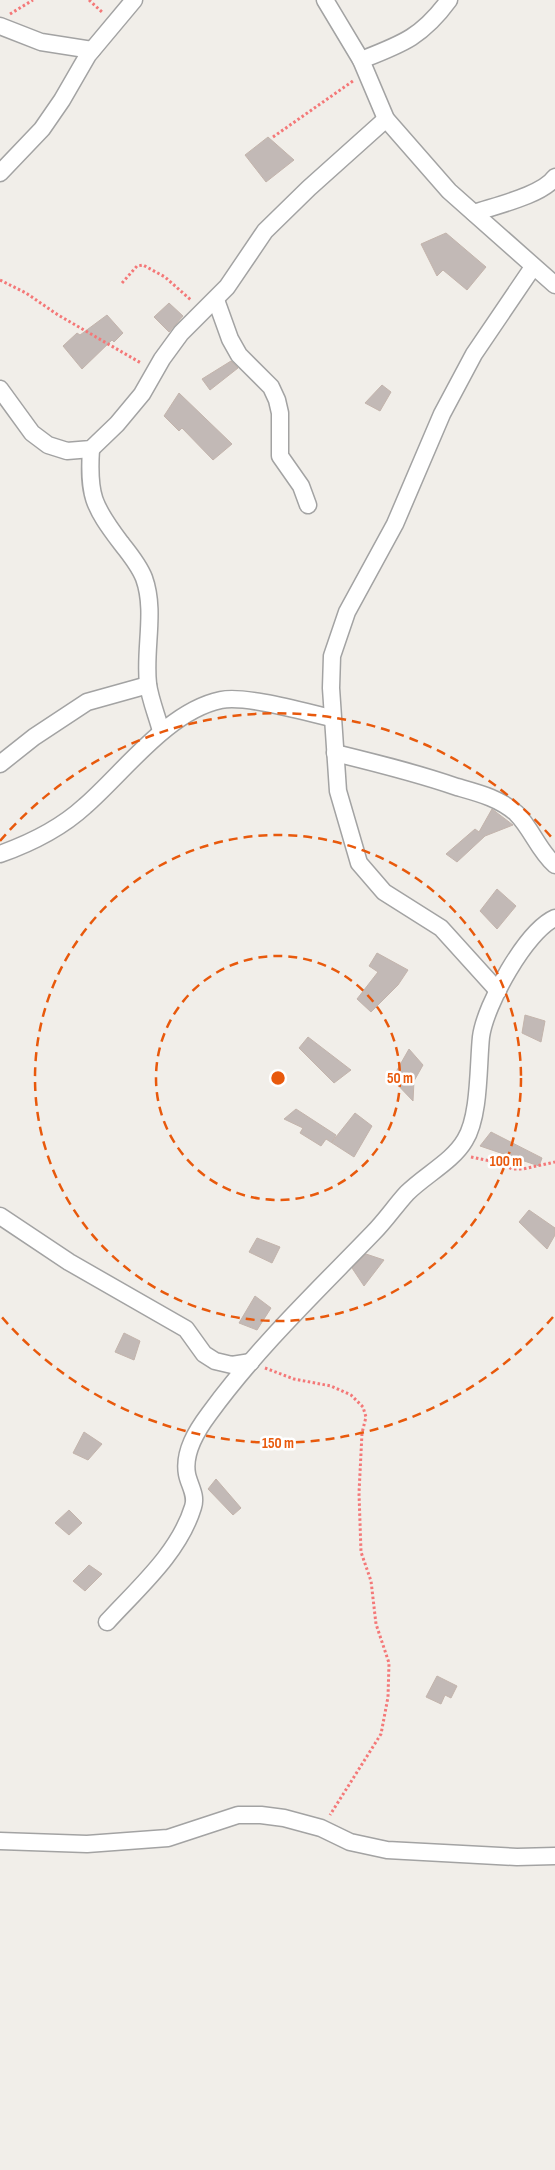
<svg xmlns="http://www.w3.org/2000/svg" width="555" height="2170" viewBox="0 0 555 2170" font-family="'Sofia Sans Condensed',sans-serif">
  <style>
    .building { fill: #c2b9b6; stroke: #c3b4ac }
    .lines { fill: none; stroke-linecap: round; stroke-linejoin: round }
    .minor-casing { stroke: #a3a3a3; stroke-width: 19 }
    .path { stroke: #f47878; stroke-width: 3; stroke-dasharray: 2.5 2.5; stroke-linecap: butt }
    .minor { stroke: #fff; stroke-width: 16 }
    .ring { fill: none; stroke: #e8590c; stroke-width: 2.5; stroke-dasharray: 9 6 }
    .centre { fill: #e8590c; stroke: #fff; stroke-width: 2.5 }
    .ring-label { font-size: 15px; text-anchor: middle; font-weight: bold; fill: #e8590c; stroke: #fff; stroke-width: 5; stroke-linejoin: round; paint-order: stroke }
  </style>
  <rect width="100%" height="100%" fill="#f1eee9"/>
  <g class="building">
    <path d="M268,137l26,23 -28,22 -21,-27z"/>
    <path d="M446,233l40,34 -19,23 -24,-20 -6,6 -16,-32z"/>
    <path d="M169,303l14,13 -14,16 -15,-15z"/>
    <path d="M107,315l16,18 -9,9 -2,-2 -30,29 -19,-23 14,-13 3,2z"/>
    <path d="M231,361l7,7 -28,22 -8,-11z"/>
    <path d="M382,385l9,7 -11,19 -15,-8z"/>
    <path d="M179,393l53,51 -19,16 -31,-32 -3,3 -15,-15z"/>
    <path d="M492,809l21,16 -28,11 -28,26 -11,-8 29,-25 4,3z"/>
    <path d="M497,889l19,17 -19,23 -17,-18z"/>
    <path d="M377,953l31,17 -10,15 -27,27 -14,-13 21,-27 -9,-6z"/>
    <path d="M525,1015l20,6 -4,21 -19,-9z"/>
    <path d="M308,1037l43,33 -17,13 -35,-35z"/>
    <path d="M409,1049l14,16 -9,16 -1,20 -21,-22z"/>
    <path d="M296,1109l40,26 -4,7 23,-29 17,13 -18,31 -28,-18 -5,7 -21,-13 3,-5 -19,-9z"/>
    <path d="M491,1132l51,26 -3,8 -59,-20z"/>
    <path d="M529,1210l26,18v7l-8,14 -28,-27z"/>
    <path d="M257,1238l23,9 -8,16 -23,-11z"/>
    <path d="M366,1254l18,6 -20,26 -12,-18z"/>
    <path d="M255,1296l16,12 -14,22 -18,-7z"/>
    <path d="M124,1333l16,8 -6,19 -19,-8z"/>
    <path d="M84,1432l18,12 -14,16 -15,-7z"/>
    <path d="M216,1479l25,29 -8,7 -25,-26z"/>
    <path d="M69,1510l13,13 -13,12 -14,-12z"/>
    <path d="M89,1565l13,9 -17,17 -12,-10z"/>
    <path d="M437,1676l20,10 -6,12 -6,-3 -4,9 -15,-7z"/>
  </g>
  <g class="lines">
    <g class="minor-casing">
      <g id="minor">
        <path d="M325,0l36,60 25,59 63,72 106,94"/>
        <path d="M0,26l41,16 51,8"/>
        <path d="M361,60c41,-16 61,-23 88,-60"/>
        <path d="M0,173l42,-44 20,-29 26,-45 46,-55"/>
        <path d="M474,213c20,-7 69,-18 81,-36"/>
        <path d="M216,300l14,39 9,16 32,32 6,13 3,13v43l21,30 7,19"/>
        <path d="M0,389l32,44 16,12 19,6 24,-2 26,-25 25,-30 20,-35 19,-26 46,-46 38,-56 44,-43 77,-69"/>
        <path d="M91,449c-3,46 2,57 30,94 8,10 18,22 23,35 12,33 0,71 4,106 2,15 9,32 13,47"/>
        <path d="M335,753c41,10 82,20 122,34 21,6 42,11 59,26 16,16 22,37 39,52"/>
        <path d="M0,764l34,-27 53,-35 61,-17"/>
        <path d="M0,854c31,-11 60,-25 85,-48 39,-34 83,-95 136,-106 25,-5 84,12 111,18"/>
        <path d="M498,991l-57,-63 -57,-36 -25,-29 -21,-72 -7,-103 1,-32 15,-44 48,-88 47,-110 32,-60 59,-87"/>
        <path d="M0,1216l69,46 117,67 18,25 11,7 17,4 19,-3"/>
        <path d="M107,1622c31,-34 72,-69 86,-115 4,-12 -4,-22 -6,-33 -4,-22 10,-44 22,-60 48,-66 108,-123 164,-181 13,-13 22,-27 34,-40 18,-18 46,-32 58,-53 15,-24 13,-75 16,-103 4,-32 45,-106 74,-119"/>
        <path d="M0,1841l87,3 81,-6 70,-23h23l23,3 37,10 29,14 37,8 130,7 38,-1"/>
      </g>
    </g>
    <g class="path">
      <path d="M89,0l14,13"/>
      <path d="M10,14l23,-14"/>
      <path d="M273,137l80,-56"/>
      <path d="M0,280l26,13 32,22 83,48"/>
      <path d="M122,283l15,-17 6,-1 22,12 27,24"/>
      <path d="M471,1157l29,6 12,6h11l32,-7"/>
      <path d="M265,1368l29,11 37,7 20,9 12,12 3,10 -4,16 -3,60 2,59 10,29 5,43 13,39 -1,34 -7,37 -51,81"/>
    </g>
    <use href="#minor" class="minor"/>
  </g>
  <g class="ring">
    <circle cx="278" cy="1078" r="122"/>
    <circle cx="278" cy="1078" r="243"/>
    <path d="M553 1317A365 365 0 0 1 0 1315M0 841A365 365 0 0 1 553 839"/>
  </g>
  <circle cx="278" cy="1078" r="8" class="centre"/>
  <g class="ring-label">
    <text x="400" y="1083">50 m</text>
    <text x="506" y="1166">100 m</text>
    <text x="278" y="1448">150 m</text>
  </g>
</svg>
